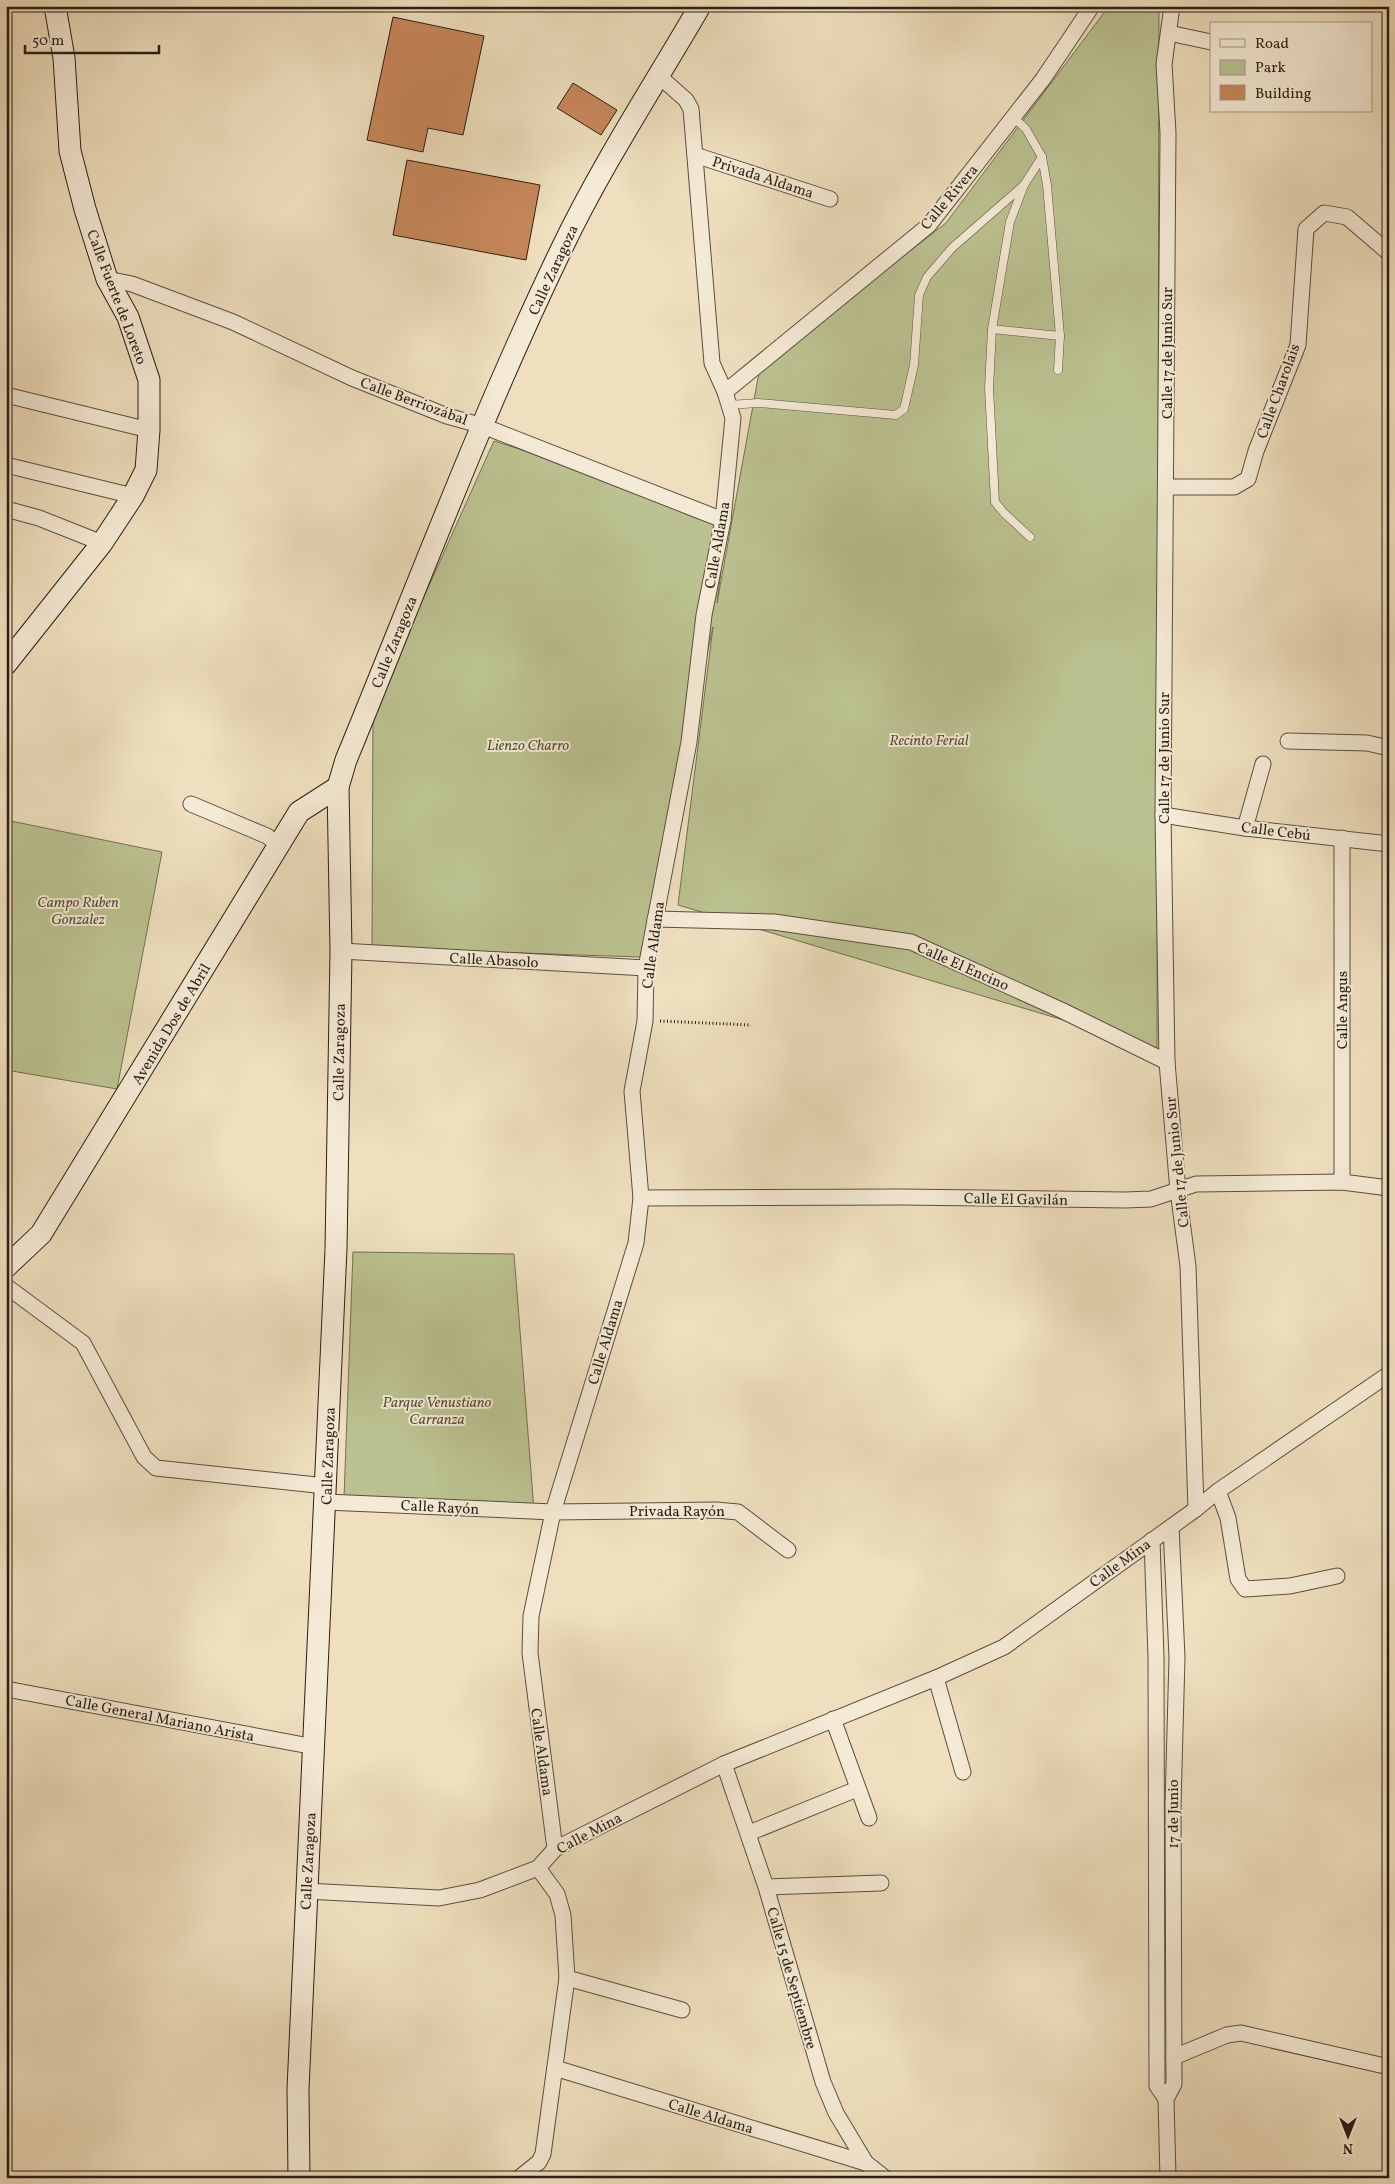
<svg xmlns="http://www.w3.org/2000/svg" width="1395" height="2184" viewBox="0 0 1395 2184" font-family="Vollkorn,serif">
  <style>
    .green { fill: #bbc190; stroke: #727053 }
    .building { fill: #c7875b; stroke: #291f16 }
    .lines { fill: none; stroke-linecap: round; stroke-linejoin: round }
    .lane-casing { stroke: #5a4f40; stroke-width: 9 }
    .street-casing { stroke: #5a4f40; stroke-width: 17 }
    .secondary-casing { stroke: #291f16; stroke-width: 23 }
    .path { stroke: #291f16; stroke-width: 3; stroke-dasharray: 1 2.5; stroke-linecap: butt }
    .lane { stroke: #f5ead5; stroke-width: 8 }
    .street { stroke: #f5ead5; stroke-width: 15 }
    .secondary { stroke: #f5ead5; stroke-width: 21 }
    .labels { text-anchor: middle; stroke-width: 4; stroke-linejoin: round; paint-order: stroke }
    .street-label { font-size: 15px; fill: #291f16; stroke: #f5ead5 }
    .park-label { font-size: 15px; font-style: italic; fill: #55503b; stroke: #f5ead5 }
  </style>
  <rect width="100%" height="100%" fill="#efdfbe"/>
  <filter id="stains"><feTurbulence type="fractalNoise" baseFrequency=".004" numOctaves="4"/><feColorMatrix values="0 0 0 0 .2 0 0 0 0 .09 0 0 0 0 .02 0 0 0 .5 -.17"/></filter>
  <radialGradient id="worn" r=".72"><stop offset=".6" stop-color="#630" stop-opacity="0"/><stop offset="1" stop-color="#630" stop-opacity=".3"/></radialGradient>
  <g class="green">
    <path d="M1109,6h50l-2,1042 -479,-143 35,-278 -73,330 -268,-9 1,-238 121,-269 234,75 -11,87 43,-236 186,-144z"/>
    <path d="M6,820l156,32 -45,237 -111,-19z"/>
    <path d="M353,1252l161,2 20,256 -190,-12z"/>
  </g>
  <g class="building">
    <path d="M393,17l91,19 -21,99 -35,-7 -5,24 -56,-12z"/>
    <path d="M573,83l44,27 -16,25 -44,-27z"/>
    <path d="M407,160l133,25 -14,75 -133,-25z"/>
  </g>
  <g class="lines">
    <g class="lane-casing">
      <g id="lane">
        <path d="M1013,117l13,12 16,28 5,28 13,151 -2,34"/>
        <path d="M992,329l18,-107 14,-37 18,-28"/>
        <path d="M729,405l29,-2 138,12 8,-6 10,-44 5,-70 8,-18 25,-29 72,-63"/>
        <path d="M1030,537l-26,-24 -9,-11 -6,-114 3,-59 68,7"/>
      </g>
    </g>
    <g class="street-casing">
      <g id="street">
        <path d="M1172,6l-8,58 4,69 -5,682 4,247 11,129 10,75 8,243"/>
        <path d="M1169,33l42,9"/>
        <path d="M695,155l135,44"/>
        <path d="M107,279l25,5 101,38 119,56 95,38 36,10 240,94"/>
        <path d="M725,392l204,-167 114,-146 49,-73"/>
        <path d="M6,395l143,35"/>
        <path d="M6,465l127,31"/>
        <path d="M1166,487h68l14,-8 8,-28 42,-106 8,-116 18,-16 23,4 42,36"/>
        <path d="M6,509l33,9 63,25"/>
        <path d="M1288,741l79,2 22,5"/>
        <path d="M191,804l76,32 12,9"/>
        <path d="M1163,815l82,13 144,16"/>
        <path d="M1245,828l18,-64"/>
        <path d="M655,919l119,3 137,20 150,68 106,52"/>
        <path d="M341,951l305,17"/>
        <path d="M1342,1182v-344"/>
        <path d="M641,1198l262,-1 222,3 26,-1 45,-15 146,-2 47,6"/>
        <path d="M6,1286l77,57 61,114 12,11 170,18"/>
        <path d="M1218,1491l10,27 10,61 7,10 45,-3 47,-10"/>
        <path d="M326,1502l227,10 163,-2 22,2 50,38"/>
        <path d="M1152,1540l4,117 1,429 9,13"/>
        <path d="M936,1678l27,94"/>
        <path d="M6,1689l309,58"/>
        <path d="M833,1719l36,99"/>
        <path d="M724,1764l42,123 57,195 13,31 30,50 19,15"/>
        <path d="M749,1833l108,-44"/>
        <path d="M555,1849l-25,-196 1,-37 22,-104 83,-269 5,-45 -9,-107 13,-70 1,-53 43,-226 15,-127 19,-95 10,-102 -8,-26 -13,-29 -21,-254 -5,-9 -27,-24"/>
        <path d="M766,1887l115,-4"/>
        <path d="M306,1891l133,7 41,-8 58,-22 17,-19 169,-85 212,-86 68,-31 192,-138 22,-18 171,-117"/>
        <path d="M567,1978l115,32"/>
        <path d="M1174,2057l53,-22 14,-2 148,34"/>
        <path d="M555,2068l311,95"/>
        <path d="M519,2178l20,-16 4,-8 24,-176 -4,-63 -6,-21 -19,-26"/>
        <path d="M1168,2178l-2,-79 8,-15 -1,-279 4,-148 -6,-130"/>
      </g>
    </g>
    <g class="secondary-casing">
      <g id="secondary">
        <path d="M6,664l96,-121 31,-47 13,-26 3,-40v-50l-21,-63 -21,-38 -22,-70 -15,-58 -6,-93 -9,-52"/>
        <path d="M6,1267l35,-33 258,-422 39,-25"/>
        <path d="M299,2178l-1,-89 38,-840 5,-298 -3,-164 8,-27c70,-170 135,-344 215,-510 40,-84 92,-163 139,-244"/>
      </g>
    </g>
    <path class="path" d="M660,1021l91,4"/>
    <use href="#lane" class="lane"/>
    <use href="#street" class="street"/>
    <use href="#secondary" class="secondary"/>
  </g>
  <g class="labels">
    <g class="street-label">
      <text transform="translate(763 177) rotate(18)" y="5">Privada Aldama</text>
      <text transform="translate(949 197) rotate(-50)" y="5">Calle Rivera</text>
      <text transform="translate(553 270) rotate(-65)" y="5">Calle Zaragoza</text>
      <text transform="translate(117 297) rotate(69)" y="5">Calle Fuerte de Loreto</text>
      <text transform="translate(1167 353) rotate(-90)" y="5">Calle 17 de Junio Sur</text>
      <text transform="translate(1278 391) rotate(-70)" y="5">Calle Charolais</text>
      <text transform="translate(414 401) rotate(20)" y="5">Calle Berriozábal</text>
      <text transform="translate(717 545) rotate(-80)" y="5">Calle Aldama</text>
      <text transform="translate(394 642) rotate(-68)" y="5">Calle Zaragoza</text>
      <text transform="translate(1164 758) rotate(-90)" y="5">Calle 17 de Junio Sur</text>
      <text transform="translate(1276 831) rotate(7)" y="5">Calle Cebú</text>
      <text transform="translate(653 945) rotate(-82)" y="5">Calle Aldama</text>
      <text transform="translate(494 960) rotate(3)" y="5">Calle Abasolo</text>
      <text transform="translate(963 966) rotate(24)" y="5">Calle El Encino</text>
      <text transform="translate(1342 1010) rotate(-90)" y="5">Calle Angus</text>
      <text transform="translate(171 1024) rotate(-59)" y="5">Avenida Dos de Abril</text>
      <text transform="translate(339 1052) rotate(-89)" y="5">Calle Zaragoza</text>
      <text transform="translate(1177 1162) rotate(-96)" y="5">Calle 17 de Junio Sur</text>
      <text transform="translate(1016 1199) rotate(1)" y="5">Calle El Gavilán</text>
      <text transform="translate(605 1342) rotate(-73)" y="5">Calle Aldama</text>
      <text transform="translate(328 1456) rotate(-88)" y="5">Calle Zaragoza</text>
      <text transform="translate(440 1507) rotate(3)" y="5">Calle Rayón</text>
      <text x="677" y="1516">Privada Rayón</text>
      <text transform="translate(1120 1563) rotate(-36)" y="5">Calle Mina</text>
      <text transform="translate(160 1718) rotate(11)" y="5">Calle General Mariano Arista</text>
      <text transform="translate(542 1752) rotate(82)" y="5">Calle Aldama</text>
      <text transform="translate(1173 1814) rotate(-90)" y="5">17 de Junio</text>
      <text transform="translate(589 1833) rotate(-28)" y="5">Calle Mina</text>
      <text transform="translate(308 1861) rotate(-87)" y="5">Calle Zaragoza</text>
      <text transform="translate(792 1978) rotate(74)" y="5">Calle 15 de Septiembre</text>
      <text transform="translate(711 2116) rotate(17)" y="5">Calle Aldama</text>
    </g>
    <g class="park-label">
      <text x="929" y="745">Recinto Ferial</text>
      <text x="528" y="750">Lienzo Charro</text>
      <text x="78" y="907">Campo Ruben<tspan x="78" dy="17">Gonzalez</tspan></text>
      <text x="437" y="1407">Parque Venustiano<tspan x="437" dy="17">Carranza</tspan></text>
    </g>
  </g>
  <rect width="1395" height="2184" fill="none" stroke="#efdfbe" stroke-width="25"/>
  <rect x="8" y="8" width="1380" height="2169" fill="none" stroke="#291f16" stroke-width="2.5"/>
  <rect x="12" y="12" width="1370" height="2159" fill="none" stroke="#291f16"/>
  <rect x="1210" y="22" width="162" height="90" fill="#f5ead5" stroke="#a39989"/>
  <rect x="1220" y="39" width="25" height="8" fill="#f5ead5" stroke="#a39989"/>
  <text x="1255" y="48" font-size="15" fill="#291f16">Road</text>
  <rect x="1220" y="60" width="25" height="15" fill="#bbc190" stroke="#a39989"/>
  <text x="1255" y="72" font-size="15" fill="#291f16">Park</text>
  <rect x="1220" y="85" width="25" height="15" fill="#c7875b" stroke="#a39989"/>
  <text x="1255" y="98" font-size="15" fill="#291f16">Building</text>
  <g transform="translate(1348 2136) rotate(180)" stroke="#f5ead5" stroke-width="4" paint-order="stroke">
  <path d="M0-4L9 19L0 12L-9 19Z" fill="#291f16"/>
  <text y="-8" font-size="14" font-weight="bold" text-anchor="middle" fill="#291f16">N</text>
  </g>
  <path d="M25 45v8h134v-8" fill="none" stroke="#291f16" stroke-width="2.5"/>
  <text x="32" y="45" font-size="15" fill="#291f16" stroke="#f5ead5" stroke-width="4" paint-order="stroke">50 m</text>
  <rect width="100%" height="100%" filter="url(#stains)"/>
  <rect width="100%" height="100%" fill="url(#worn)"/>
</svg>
